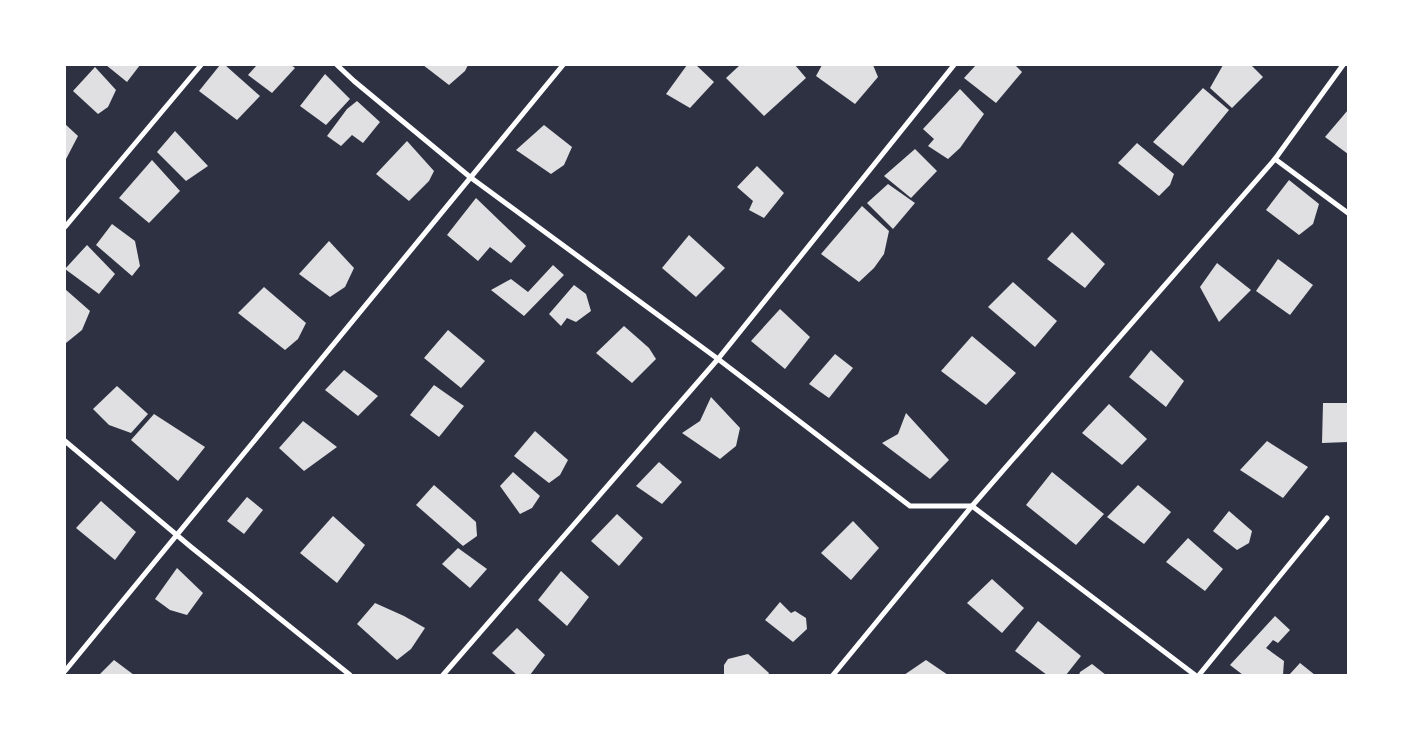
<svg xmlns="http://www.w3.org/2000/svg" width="1413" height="740" viewBox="0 0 1413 740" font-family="Lato,sans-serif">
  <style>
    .building { fill: #e0e0e3 }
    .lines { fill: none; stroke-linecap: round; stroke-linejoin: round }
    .minor { stroke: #fff; stroke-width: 5 }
  </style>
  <rect width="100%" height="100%" fill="#2d3142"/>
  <g class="building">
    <path d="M106,65h34l-13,17z"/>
    <path d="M220,65h5l35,31 -23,24 -38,-29z"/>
    <path d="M257,65h34l4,3 -23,25 -24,-18z"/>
    <path d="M423,65h45l-3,6 -16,14z"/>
    <path d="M687,65h9l18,17 -24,26 -24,-14z"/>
    <path d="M740,65h55l11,13 -42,38 -38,-38z"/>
    <path d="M822,65h51l5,12 -23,27 -39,-28z"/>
    <path d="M976,65h39l7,7 -26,31 -32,-25z"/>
    <path d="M1223,65h28l12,12 -31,31 -22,-20z"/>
    <path d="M95,67l21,23 -8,17 -10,7 -25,-23z"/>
    <path d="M325,74l25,25 -24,26 -26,-19z"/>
    <path d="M1203,88l26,22 -46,56 -30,-24z"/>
    <path d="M960,89l24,25 -24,34 -12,11 -20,-13 6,-7 -11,-10z"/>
    <path d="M357,101l23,21 -17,21 -11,-8 -11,11 -14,-10 20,-27z"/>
    <path d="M1348,110v44l-23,-17z"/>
    <path d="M65,124l13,12 -13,25z"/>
    <path d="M544,125l28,22 -8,18 -13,9 -35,-24z"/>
    <path d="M175,131l33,35 -22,15 -29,-29z"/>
    <path d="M407,141l27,30 -5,10 -20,20 -33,-27z"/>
    <path d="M1137,143l37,31 -4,11 -11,11 -41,-33z"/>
    <path d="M915,149l22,22 -26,27 -27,-22z"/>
    <path d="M152,160l28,31 -31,32 -30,-25z"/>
    <path d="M757,166l27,27 -20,25 -15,-8 4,-9 -16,-14z"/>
    <path d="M1289,180l30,24 -6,20 -14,11 -33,-25z"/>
    <path d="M888,184l27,19 -22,26 -26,-26z"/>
    <path d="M476,198l50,48 -15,17 -21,-16 -12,14 -31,-26z"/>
    <path d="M862,206l27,25 -5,23 -10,14 -15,14 -38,-28z"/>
    <path d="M112,224l23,17 5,25 -8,10 -36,-31z"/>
    <path d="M1072,232l33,32 -20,24 -38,-29z"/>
    <path d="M689,235l36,33 -29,29 -34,-29z"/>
    <path d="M329,241l25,27 -9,19 -15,10 -31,-23z"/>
    <path d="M87,245l28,29 -16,20 -34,-25z"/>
    <path d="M1278,259l35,26 -23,30 -34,-24z"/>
    <path d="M1217,263l34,27 -32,32 -19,-35z"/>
    <path d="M553,265l11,10 -40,41 -33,-26 20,-11 17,13z"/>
    <path d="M1013,282l44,39 -22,26 -47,-40z"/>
    <path d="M574,285l12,9 5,17 -15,11 -9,-4 -6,8 -12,-12z"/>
    <path d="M264,287l42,36 -8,16 -13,11 -47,-37z"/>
    <path d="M65,289l25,22 -8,19 -16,13z"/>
    <path d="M780,309l30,28 -25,32 -34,-28z"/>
    <path d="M624,326l25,22 7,11 -24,24 -36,-30z"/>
    <path d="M448,330l37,31 -24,27 -37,-30z"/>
    <path d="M972,336l44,37 -30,32 -45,-34z"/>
    <path d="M1151,350l33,31 -18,26 -37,-30z"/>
    <path d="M835,354l18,14 -24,30 -20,-14z"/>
    <path d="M344,370l34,26 -20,20 -33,-26z"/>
    <path d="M434,385l30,21 -25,31 -29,-22z"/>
    <path d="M117,386l31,28 -17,19 -22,-8 -16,-16z"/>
    <path d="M711,397l29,31 -4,18 -16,13 -38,-26 18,-12z"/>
    <path d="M1323,403h25v39l-26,1z"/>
    <path d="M1109,404l38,35 -25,26 -40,-32z"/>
    <path d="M906,413l43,47 -19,19 -48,-36 16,-9z"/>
    <path d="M154,414l51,33 -27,34 -47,-41z"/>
    <path d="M303,421l34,26 -33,24 -25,-23z"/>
    <path d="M535,431l33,29 -8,15 -11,8 -35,-27z"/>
    <path d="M1267,441l41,26 -25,31 -43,-28z"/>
    <path d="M659,462l23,20 -20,22 -26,-18z"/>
    <path d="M513,472l27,24 -8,12 -12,6 -20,-28z"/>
    <path d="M1052,472l52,42 -28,31 -50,-40z"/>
    <path d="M434,485l42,37 1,14 -14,10 -47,-41z"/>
    <path d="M1138,485l33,27 -27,32 -37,-27z"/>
    <path d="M247,497l16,13 -19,24 -17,-13z"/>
    <path d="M101,501l35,31 -21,28 -39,-32z"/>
    <path d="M1229,511l23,20 -3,12 -12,7 -24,-19z"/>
    <path d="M617,514l26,24 -24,28 -28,-25z"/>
    <path d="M333,516l32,29 -28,38 -37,-30z"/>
    <path d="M853,521l26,27 -28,32 -30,-27z"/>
    <path d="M1188,538l35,31 -18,22 -39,-29z"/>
    <path d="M458,548l29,21 -17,19 -28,-24z"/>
    <path d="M177,568l26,25 -16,22 -17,-5 -15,-11z"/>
    <path d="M561,571l28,26 -22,29 -29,-26z"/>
    <path d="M992,579l32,29 -22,25 -35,-30z"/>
    <path d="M780,602l11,11 4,-2 11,7 1,11 -14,13 -28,-22z"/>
    <path d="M375,603l29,13 21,12 -14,21 -14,11 -40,-36z"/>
    <path d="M1275,616l15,14 -12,13 -5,-3 -7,8 18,13 -1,14h-40l-13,-10z"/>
    <path d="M1038,621l43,35 -15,19h-19l-32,-24z"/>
    <path d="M517,628l28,27 -15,20h-13l-25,-22z"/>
    <path d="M748,654l21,19 -1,2h-44v-10l4,-6z"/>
    <path d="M114,660l20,15h-35z"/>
    <path d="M926,660l22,15h-44z"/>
    <path d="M1300,663l15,12h-26z"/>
    <path d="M1092,664l14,11h-27l1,-3z"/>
  </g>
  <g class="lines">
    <g class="minor">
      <path d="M337,65l17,16 116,96 248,182 192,147h62l223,169"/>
      <path d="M1275,159l73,54"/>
      <path d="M65,227l136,-162"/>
      <path d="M65,441l126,106 159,128"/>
      <path d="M65,671l498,-606"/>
      <path d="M443,675l275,-316 236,-294"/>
      <path d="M833,675l139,-169 303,-347 68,-94"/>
      <path d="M1199,675l128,-157"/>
    </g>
  </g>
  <rect width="1413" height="740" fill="none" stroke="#ffffff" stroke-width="132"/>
</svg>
